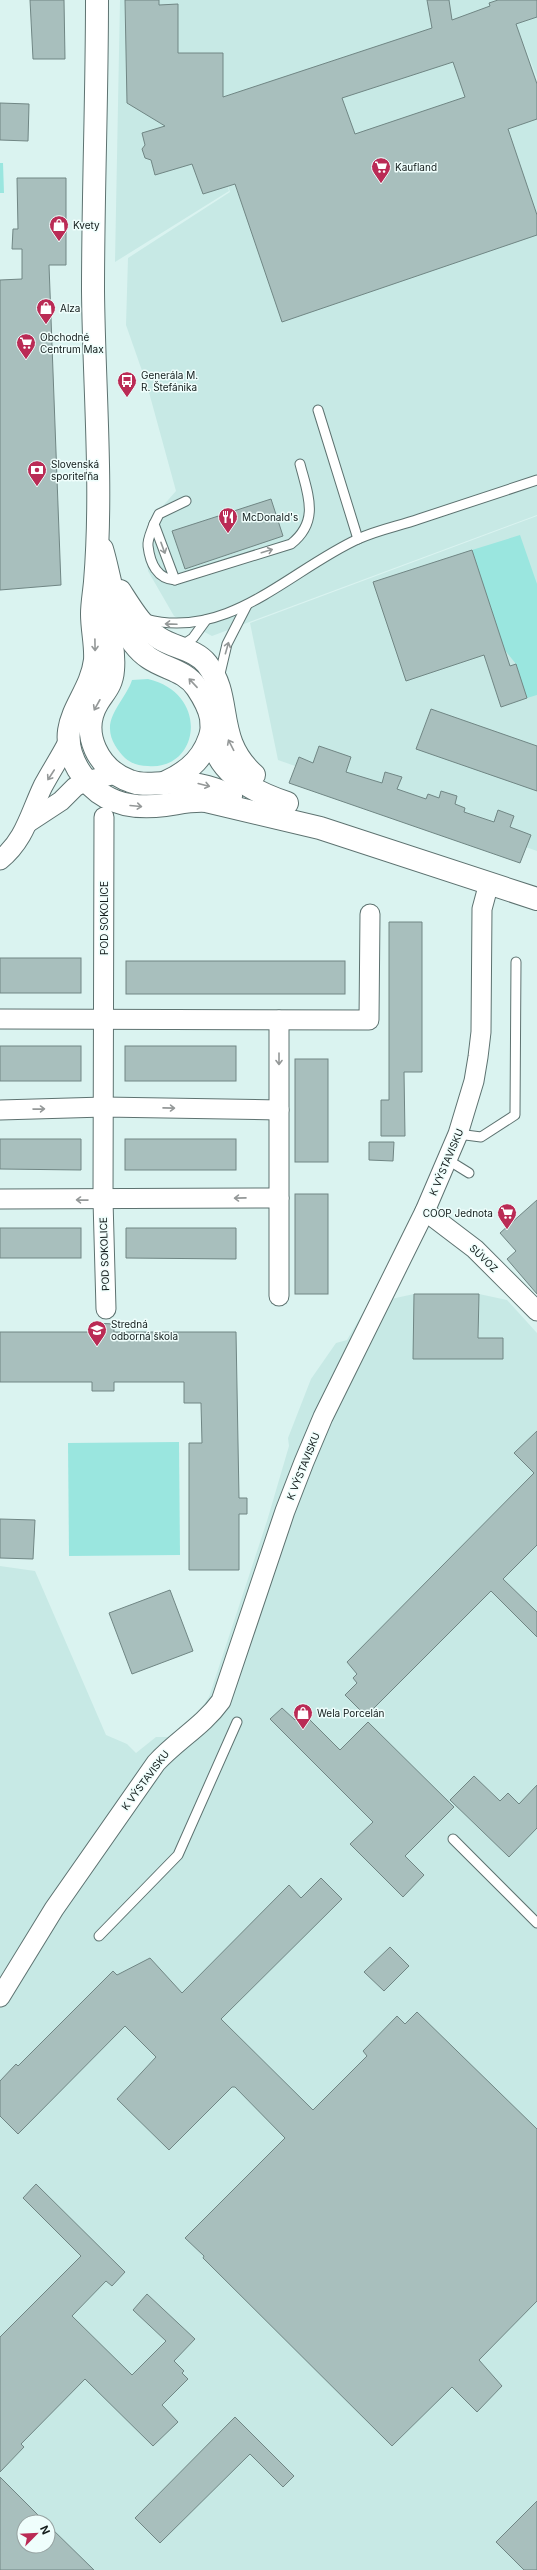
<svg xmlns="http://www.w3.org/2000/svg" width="537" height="2570" viewBox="0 0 537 2570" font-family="Inter,sans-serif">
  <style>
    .built { fill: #c7e9e5; fill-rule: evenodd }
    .green { fill: #9ae6df }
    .building { fill: #a8bfbd; stroke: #708684; fill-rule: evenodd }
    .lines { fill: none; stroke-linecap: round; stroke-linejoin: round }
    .service-casing { stroke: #5d7270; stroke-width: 11 }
    .minor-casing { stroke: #5d7270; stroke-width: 21 }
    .primary-casing { stroke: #5d7270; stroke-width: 24 }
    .service { stroke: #fff; stroke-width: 9 }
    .minor { stroke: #fff; stroke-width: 19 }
    .primary { stroke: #fff; stroke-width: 22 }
    .oneway { stroke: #949898 }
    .labels { text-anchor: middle; stroke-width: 3; stroke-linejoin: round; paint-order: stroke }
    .poi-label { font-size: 10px; fill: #121b1a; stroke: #effefc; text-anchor: start }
    .street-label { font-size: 10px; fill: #121b1a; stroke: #effefc }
  </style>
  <rect width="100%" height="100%" fill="#daf3f0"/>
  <g class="built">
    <path d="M120,0h417v78l-14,-37 14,40v434l-325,121 -38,-20 -26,-45 -2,-35 8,-20 22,-25 -29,-106 -21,-60 2,-67 102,-66 -14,-44 13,43 -114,71z"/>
    <path d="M537,516v335l-259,-91 -28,-137z"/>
    <path d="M414,1294v65h89v-21h-24v-44l28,6 30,33v1237h-537v-1004l35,5 71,164 21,9 9,9 20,-16h12l5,-2 23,-19 13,-19 58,-176 22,-75 -1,-8 23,-59 25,-36 11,-3 21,-36zM24,2522h24v24h-24z"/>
  </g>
  <g class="green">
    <path d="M0,163h3l1,30h-4z"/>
    <path d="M520,535l17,49v111l-10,3 -11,-34 -12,-15 -32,-99z"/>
    <path d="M148,679c63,15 51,92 0,87 -9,0 -16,-2 -23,-8 -7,-7 -15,-18 -15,-29 -1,-16 17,-33 22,-49z"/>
    <path d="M179,1442l1,113 -111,1 -1,-113z"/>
  </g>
  <g class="building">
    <path d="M30,0h34l1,59h-32z"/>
    <path d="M125,0h34v5l19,-1v49h45v44l209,-69 -5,-28h22l3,20 38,-14 -1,-3 9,-3h39v17l-21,7 21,60v35l-29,10 29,86v20l-255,87 -47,-138 -32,10 -11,-30 -37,11 -4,-15 -6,-2 -3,-9 3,-4 -3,-12 23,-7 -38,-23zM453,62l12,35 -110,37 -13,-36z"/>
    <path d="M0,103l29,1 -1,37 -28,-1z"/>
    <path d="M17,178h49v87h-17l12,320 -61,5v-310l22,-1v-30h-10l1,-20h5z"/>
    <path d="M271,499l12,37 -98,33 -13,-38z"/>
    <path d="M472,550l38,116 6,-2 11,34 -26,9 -17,-52 -78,26 -33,-99z"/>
    <path d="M431,709l106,37v45l-121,-42z"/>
    <path d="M319,746l32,11 -5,15 36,11 3,-11 17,5 -5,12 29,10 2,-5 11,4 2,-7 16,5 -2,8 10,4 -1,4 30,10 4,-12 16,6 -4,11 21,8 -11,28 -231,-80 10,-26 14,6z"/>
    <path d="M389,922h33v150h-18l1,64h-24v-36h8z"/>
    <rect x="0" y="958" width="81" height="35"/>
    <rect x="126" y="961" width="219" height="33"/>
    <rect x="0" y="1046" width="81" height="35"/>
    <rect x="125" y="1046" width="111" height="35"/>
    <rect x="295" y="1059" width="33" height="103"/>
    <path d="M0,1139h81v31l-81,-1z"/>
    <rect x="125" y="1139" width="111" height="31"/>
    <path d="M369,1142h25l-1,19 -24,-1z"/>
    <rect x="295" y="1194" width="33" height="100"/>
    <path d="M537,1200v94l-30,-35 9,-8 -16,-18z"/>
    <rect x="0" y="1228" width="81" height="30"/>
    <path d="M126,1228h110v31l-110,-1z"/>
    <path d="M414,1294h65l-1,44h25v21h-90z"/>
    <path d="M93,1323l21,1v8h122l3,166h8v16h-8v56h-50v-127h13l-1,-40h-17v-21h-70v9h-22v-9h-92v-50h93z"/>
    <path d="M537,1431v114l-34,34 34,33v25l-46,-46 -125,125 -21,-21 12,-12 -4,-5 4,-4 -10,-12 187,-189 -20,-20z"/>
    <path d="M0,1519l35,1 -2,39 -33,-1z"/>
    <path d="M170,1590l23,61 -61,23 -23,-61z"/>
    <path d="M282,1708l13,12 2,-2 12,1 31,31 28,-28 86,85 -49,49 19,19 -21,22 -53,-53 23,-22 -103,-103z"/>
    <path d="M474,1776l26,25 8,-8 11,11 18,-19v43l-28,29 -59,-57z"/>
    <path d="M321,1878l21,21 -121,120 92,91 54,-54 -4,-5 34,-35 8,8 12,-12 120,117v172l-58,59 23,26 -25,26 -25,-25 -60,59 -189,-188 1,-2 -19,-18 100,-100 -50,-51h-3l-63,63 -52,-51 39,-42 -31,-31 -107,108 -18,-18v-35l16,-17 2,2 95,-95 4,4 33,-17 32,35 107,-108 12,13z"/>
    <path d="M390,1947l19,19 -25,25 -20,-19z"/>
    <path d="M36,2184l89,88 -13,14 -6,-5 -34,35 60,59 34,-34 -33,-31 14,-16 48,45 -21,22 10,10 -2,2 6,6 -26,26 16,17 -25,24 -68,-67 -64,65 3,3 -24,25v-135l81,-81 -58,-58z"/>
    <path d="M235,2417l59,59 -11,11 -33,-33 -90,89 -25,-25z"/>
    <path d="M0,2477l45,45h-21v24h24v-21l46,45h-94z"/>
    <path d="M537,2501v69h-13l-28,-28z"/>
  </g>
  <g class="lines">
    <g class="service-casing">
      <g id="service">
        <path d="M318,410l40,129"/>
        <path d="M186,501l-27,13 -5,10 21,56 116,-36c29,-23 17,-49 9,-80"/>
        <path d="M154,524c-2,6 -7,16 -6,22 2,17 9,33 27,34"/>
        <path d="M146,619c82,22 144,-49 212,-80 19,-9 41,-13 61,-20 39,-13 78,-26 118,-39"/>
        <path d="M181,646l12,-8 13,-18"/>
        <path d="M219,678l8,-34 20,-39"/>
        <path d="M458,1134l23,3 34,-22 1,-153"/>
        <path d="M448,1160l21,13"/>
        <path d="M453,1839l84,84"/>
        <path d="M99,1936l79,-81 59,-133"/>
      </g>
    </g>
    <g class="minor-casing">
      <g id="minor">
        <path d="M104,817l-1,383 3,109"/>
        <path d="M29,822l32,-21 14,-14 11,-6 30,-7"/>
        <path d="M0,860c25,-20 30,-47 43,-74 8,-15 18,-30 26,-46"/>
        <path d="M0,1019l369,1 1,-106"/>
        <path d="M0,1110l104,-3 175,3"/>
        <path d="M0,1199l279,-1"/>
        <path d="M425,1211l50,38 62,62"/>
        <path d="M279,1296v-276"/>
        <path d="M0,1997l54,-88 102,-146c21,-23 47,-37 65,-62l64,-190 19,-49 19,-45 102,-206 33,-77 16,-53 4,-24 3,-25 1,-123 7,-26"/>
      </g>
    </g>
    <g class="primary-casing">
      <g id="primary">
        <path d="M97,0c0,97 -4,194 -4,291 1,97 10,195 2,291 -1,11 -3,22 -3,32 0,16 4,31 3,46 -5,41 -44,62 -17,109 20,33 51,41 87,36 15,-2 26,-5 41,-4l114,27 217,71"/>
        <path d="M102,549c11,36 13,86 47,109 16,11 36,12 48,30 6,9 12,19 14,30 1,11 0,23 5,33 11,28 44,43 71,52"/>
        <path d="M120,591c11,17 22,36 39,47 15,10 36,11 48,26 27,35 6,74 47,111"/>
        <path d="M102,604c6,22 13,44 11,66 -1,15 -8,21 -15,32 -19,31 1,68 32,79 12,5 24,2 36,2 24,-1 43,2 65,13"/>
        <path d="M166,782c24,-11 40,-26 46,-53"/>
      </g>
    </g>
    <use href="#service" class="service"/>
    <use href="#minor" class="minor"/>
    <use href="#primary" class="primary"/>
  </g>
  <defs><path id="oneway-shaft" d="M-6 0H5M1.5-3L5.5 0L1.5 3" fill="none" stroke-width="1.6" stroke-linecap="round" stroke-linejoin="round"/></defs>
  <g class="oneway">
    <use href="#oneway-shaft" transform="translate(163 548) rotate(70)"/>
    <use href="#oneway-shaft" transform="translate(267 551) rotate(-17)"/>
    <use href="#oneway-shaft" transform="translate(171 624) rotate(-178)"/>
    <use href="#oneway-shaft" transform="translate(95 645) rotate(89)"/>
    <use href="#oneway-shaft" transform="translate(227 648) rotate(-74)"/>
    <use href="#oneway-shaft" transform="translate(193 683) rotate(-133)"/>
    <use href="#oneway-shaft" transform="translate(97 705) rotate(119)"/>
    <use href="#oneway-shaft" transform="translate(231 745) rotate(-117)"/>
    <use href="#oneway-shaft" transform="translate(51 775) rotate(123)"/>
    <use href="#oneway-shaft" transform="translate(204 785) rotate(14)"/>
    <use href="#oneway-shaft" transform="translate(136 806) rotate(5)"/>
    <use href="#oneway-shaft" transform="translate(279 1059) rotate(90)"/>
    <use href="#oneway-shaft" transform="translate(169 1108) rotate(1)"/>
    <use href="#oneway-shaft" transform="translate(39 1109) rotate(-1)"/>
    <use href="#oneway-shaft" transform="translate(240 1198) rotate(179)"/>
    <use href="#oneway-shaft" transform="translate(82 1200) rotate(-179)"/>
  </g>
  <defs>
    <g id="supermarket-pin" transform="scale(1)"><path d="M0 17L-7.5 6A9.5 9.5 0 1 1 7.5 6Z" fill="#ba2b55" stroke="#effefc"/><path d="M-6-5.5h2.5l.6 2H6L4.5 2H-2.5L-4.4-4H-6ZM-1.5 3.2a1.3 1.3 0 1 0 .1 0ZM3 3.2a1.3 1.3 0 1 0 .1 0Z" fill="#fff"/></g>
    <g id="shop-pin" transform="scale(1)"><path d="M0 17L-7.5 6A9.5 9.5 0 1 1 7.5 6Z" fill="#ba2b55" stroke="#effefc"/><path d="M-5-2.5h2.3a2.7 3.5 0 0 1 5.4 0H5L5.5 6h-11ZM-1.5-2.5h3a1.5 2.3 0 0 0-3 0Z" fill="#fff"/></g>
    <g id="bus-pin" transform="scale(1)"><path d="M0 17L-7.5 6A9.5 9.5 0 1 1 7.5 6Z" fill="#ba2b55" stroke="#effefc"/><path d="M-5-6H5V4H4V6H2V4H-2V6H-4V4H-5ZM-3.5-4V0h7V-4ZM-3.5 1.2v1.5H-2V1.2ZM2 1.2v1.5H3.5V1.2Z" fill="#fff"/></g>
    <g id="bank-pin" transform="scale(1)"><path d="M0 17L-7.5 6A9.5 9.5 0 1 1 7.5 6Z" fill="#ba2b55" stroke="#effefc"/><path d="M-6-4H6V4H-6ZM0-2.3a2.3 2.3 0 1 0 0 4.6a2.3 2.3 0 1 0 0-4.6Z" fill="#fff"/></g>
    <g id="restaurant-pin" transform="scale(1)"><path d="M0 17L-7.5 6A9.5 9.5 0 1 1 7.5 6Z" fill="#ba2b55" stroke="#effefc"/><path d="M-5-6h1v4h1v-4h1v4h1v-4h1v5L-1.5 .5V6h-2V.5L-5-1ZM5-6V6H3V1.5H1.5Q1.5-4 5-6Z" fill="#fff"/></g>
    <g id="school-pin" transform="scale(1)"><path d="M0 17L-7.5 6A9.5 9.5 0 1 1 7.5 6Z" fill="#ba2b55" stroke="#effefc"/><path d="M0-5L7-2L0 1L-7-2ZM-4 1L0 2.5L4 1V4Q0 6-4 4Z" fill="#fff"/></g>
  </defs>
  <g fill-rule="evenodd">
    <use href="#supermarket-pin" x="381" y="167"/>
    <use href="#shop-pin" x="59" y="225"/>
    <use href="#shop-pin" x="46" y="308"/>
    <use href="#supermarket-pin" x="26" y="343"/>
    <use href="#bus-pin" x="127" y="381"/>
    <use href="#bank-pin" x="37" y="470"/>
    <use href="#restaurant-pin" x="228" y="517"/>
    <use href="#supermarket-pin" x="507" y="1213"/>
    <use href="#school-pin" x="97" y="1330"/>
    <use href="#shop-pin" x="303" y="1713"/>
  </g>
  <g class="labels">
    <g class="poi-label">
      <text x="395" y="171">Kaufland</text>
      <text x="73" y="229">Kvety</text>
      <text x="60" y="312">Alza</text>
      <text x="40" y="341">Obchodné<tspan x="40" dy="12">Centrum Max</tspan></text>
      <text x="141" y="379">Generála M.<tspan x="141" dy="12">R. Štefánika</tspan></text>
      <text x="51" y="468">Slovenská<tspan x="51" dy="12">sporiteľňa</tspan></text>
      <text x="242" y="521">McDonald's</text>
      <text x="493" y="1217" text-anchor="end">COOP Jednota</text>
      <text x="111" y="1328">Stredná<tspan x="111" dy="12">odborná škola</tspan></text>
      <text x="317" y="1717">Wela Porcelán</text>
    </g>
    <g class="street-label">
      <text transform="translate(104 918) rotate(-90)" y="4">POD SOKOLICE</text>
      <text transform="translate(446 1162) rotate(-67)" y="4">K VÝSTAVISKU</text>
      <text transform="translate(104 1254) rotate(-92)" y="4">POD SOKOLICE</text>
      <text transform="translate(484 1258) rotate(44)" y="4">SÚVOZ</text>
      <text transform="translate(303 1466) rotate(-68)" y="4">K VÝSTAVISKU</text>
      <text transform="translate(145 1780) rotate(-53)" y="4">K VÝSTAVISKU</text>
    </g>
  </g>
  <g transform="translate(36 2534) rotate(66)"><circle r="19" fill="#effefc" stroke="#97a3a2"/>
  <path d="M0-3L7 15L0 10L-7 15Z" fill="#ba2b55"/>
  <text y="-6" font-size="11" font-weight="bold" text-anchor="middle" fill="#121b1a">N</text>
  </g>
</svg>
